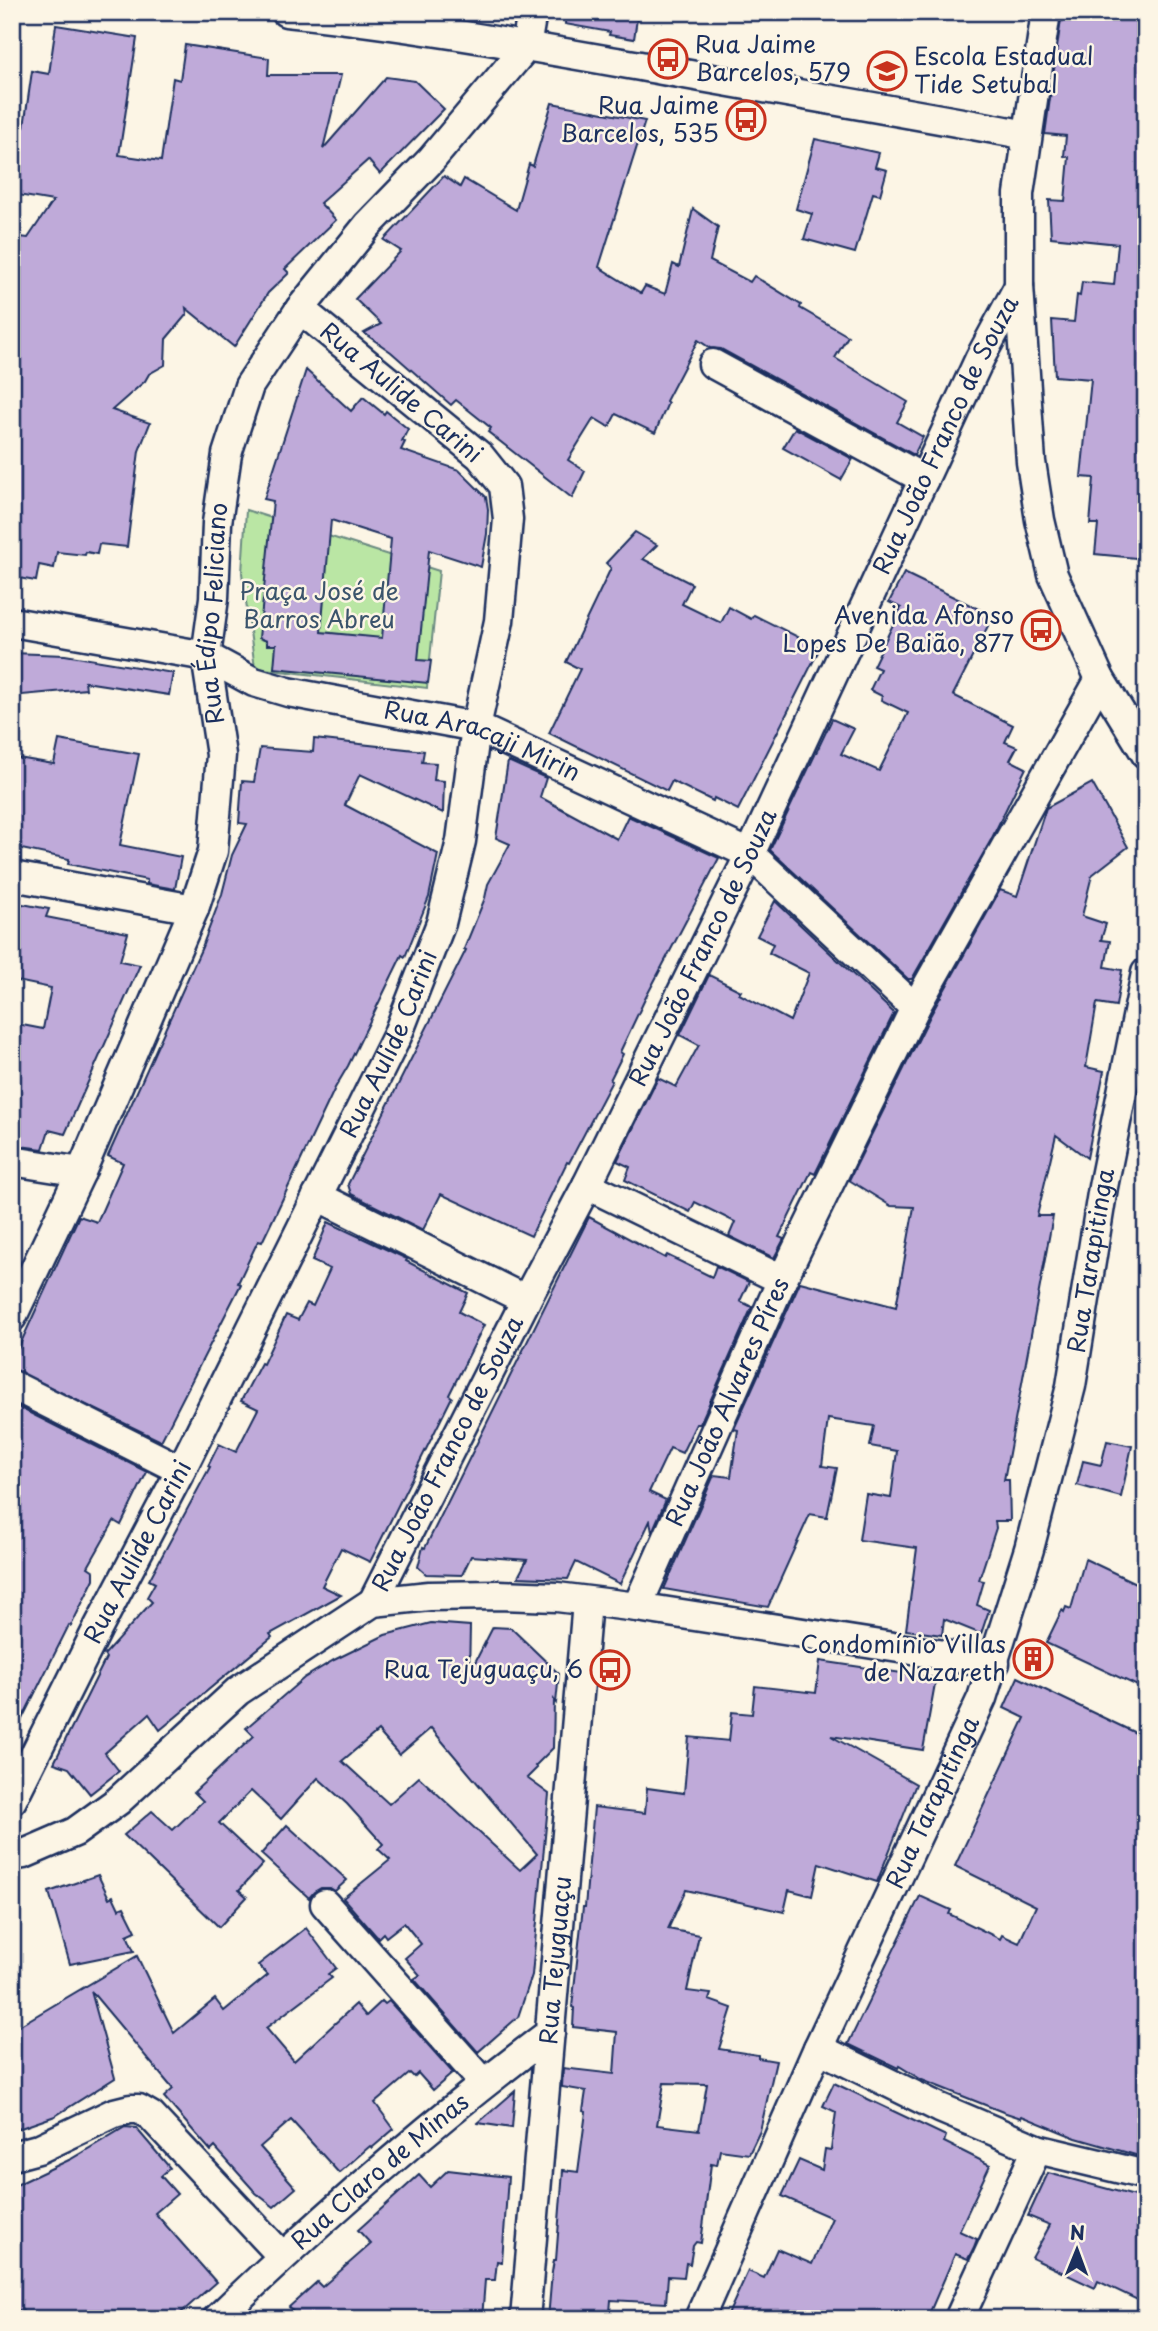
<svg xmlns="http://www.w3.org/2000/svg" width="1158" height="2331" viewBox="0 0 1158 2331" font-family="'Playpen Sans',sans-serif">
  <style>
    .green { fill: #bae6a4; stroke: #6a8a81; stroke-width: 2 }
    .building { fill: #bfaad9; stroke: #1b2f5e; stroke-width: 2; fill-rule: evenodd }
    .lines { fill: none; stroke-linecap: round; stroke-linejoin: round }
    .minor-casing { stroke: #1b2f5e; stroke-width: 33 }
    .minor { stroke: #fcf5e5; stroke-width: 28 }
    .labels { text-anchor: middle; stroke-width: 5; stroke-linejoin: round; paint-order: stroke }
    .poi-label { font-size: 24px; fill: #1b2f5e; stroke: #fcf5e5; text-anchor: end }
    .street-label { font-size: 24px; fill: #1b2f5e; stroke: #fcf5e5 }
    .park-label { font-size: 24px; fill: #3b546c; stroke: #fcf5e5 }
  </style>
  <rect width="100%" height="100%" fill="#fcf5e5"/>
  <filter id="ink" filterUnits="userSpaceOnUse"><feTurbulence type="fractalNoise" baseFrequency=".0143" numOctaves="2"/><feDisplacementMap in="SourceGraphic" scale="14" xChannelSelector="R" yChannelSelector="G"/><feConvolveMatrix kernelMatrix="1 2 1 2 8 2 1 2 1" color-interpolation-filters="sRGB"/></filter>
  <g filter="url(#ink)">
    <path class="green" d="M246,510l193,61 -12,117 -172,-20 -13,-95z"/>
    <g class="building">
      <path d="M566,12h72l-4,27 -25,-4 1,-3 -45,-8z"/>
      <path d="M1062,12h84v547l-51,-5 3,-30h-8l4,-46 -13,-1 10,-98 -36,-3 -3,-56 22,2 3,-27 3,1 2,-14 32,3 4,-41 -67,-7 -2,-37 16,1 4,-44 -5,-1 2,-20 -21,-2z"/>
      <path d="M56,25l81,13 -18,117 42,6 12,-83 7,2 5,-35 84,13 -1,17h73l-18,74 63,-72 29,4 29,28 -64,65 -12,-14 -48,43 16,17 -51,49 4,4 -21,20 -34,54 -48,-39 1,6 -21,25 -1,26 -16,9 -4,7 -33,29 38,13 -11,28 -12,96 -28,-3 -2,10 -11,-2 -1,3 -28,-3 -3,16 -15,-3 -3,16 -24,-4v-341l16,2 25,-37 -41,-7v-69l12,2 8,-56 17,3z"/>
      <path d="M552,103l93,18 -46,146 42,26 4,-7 20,8 8,-30 6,3 14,-58 25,18 -8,34 40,21 4,-6 47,29 -1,3 48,28 -13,22 73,44 -11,20 26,15 -9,18 -193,-106 -11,-1 -12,-8 -32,61 2,2 -13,30 -39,-19 -7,13 -15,-9 -26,42 17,11 -13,27 -84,-66 3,-4 -35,-28 -5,5 -60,-53 -27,-19 17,-9 -26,-25 46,-48 -17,-11 60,-64 16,11 4,-8 52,31 13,-46 4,2z"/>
      <path d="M815,139l64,14 -4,14 12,3 -7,25 -7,-2 -18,60 -51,-14 8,-25 -16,-5z"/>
      <path d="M306,370l45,41 12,-14 21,17 2,-3 22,18 -6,12 3,1 -4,8 58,20 27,27 2,12 -1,25 -6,33 -52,-17 -11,110 13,1 -3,22 -154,-15 2,-23h-9v-4l-8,-3 14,-137 -9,-2zM331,520l60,19 -9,99 -61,-6z"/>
      <path d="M795,428l58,31 -12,21 -58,-32z"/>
      <path d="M635,532l22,13 -14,14 49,25 -10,20 39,19 8,-16 22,12 3,-4 66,33 -82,162 -24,-12 -1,3 -41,-20 -5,10 -118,-58 31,-64 -14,-7 45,-94 -5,-5z"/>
      <path d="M904,573l89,43 -40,79 60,30 -8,17 12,5 -7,13 16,8 -35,72 -79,139h-4l-138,-129 62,-131 22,10 -13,25 38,17 29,-58 -27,-13 1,-4 -12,-6 10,-21 -7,-3 28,-58 -12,-6z"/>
      <path d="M12,653l53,2 108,18 -4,22 -84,-13 1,7 -74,7z"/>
      <path d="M314,739l110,12 -2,11 14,1 -2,17 10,1 -1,32 -83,-39 -15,31 93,49 -9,43 -24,60 -3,-2 -54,111 -13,22 -59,125 -14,29 -4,-1 -20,42 3,1 -80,157 -149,-72v-7l67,-146 18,6 26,-59 -15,-7 94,-209 20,-53 10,-39 15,-31 -8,-1 3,-42 12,1 6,-34 53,4z"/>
      <path d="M59,740l80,14 -19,91 61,12 -6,32 -28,-5v-4l-79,-16 1,-5 -57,-12v-90l42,7z"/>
      <path d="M508,761l38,17 -6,19 77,42 11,-23 91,42 -74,141 -25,53 3,2 -13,26 2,1 -43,82 -2,-1 -36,74 -90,-42 -18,36 -72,-36 -3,-10 118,-234 -2,-1 21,-51 3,-14 22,-40 -14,-6z"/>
      <path d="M1092,783l36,64 -36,28 -10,41 24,8 -5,16 9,1 -5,26 17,3 -6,36 -19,-3 -11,64 18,4 -17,87 -31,-23 -19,81h16l-49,264h5l1,41h-15l1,7 -17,52 5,1 -7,24 12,5 -8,24 -37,-15 -2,16 -36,-5 11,-82 -58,-8 7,-46 25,4 6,-47 -27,-5 4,-20 -46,-7 -6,47 15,2 -10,49 -17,-3 -42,93 -104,-18 50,-114 17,2 7,-47 -4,-1 66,-147 96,25 18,-100 -23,-1 -42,-26 81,-164 70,-126 17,6 29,-88z"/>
      <path d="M775,901l119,112 -79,161 -4,-2 -32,65 5,2 -10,19 -45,-22 6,-14 -40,-20 -5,10 -65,-32 5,-13 -13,-6 41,-83 18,9 23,-42 -19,-10 29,-60 32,16 -2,3 51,27 19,-48 -40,-20 4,-9 -16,-8z"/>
      <path d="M12,902l37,7 -3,8 82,16 -8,28 20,4 -75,169 -16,-4 -6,19 -31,-4v-122l31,6 8,-41 -39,-8z"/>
      <path d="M589,1217l76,41 2,-3 45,22 4,-11 33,16 -9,19 12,6 -52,117h-4l-14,29 -12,-5 -21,44 17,8 -14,32 -2,-11 -30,63 -44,-22 -8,17 -50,-2 9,-17 -56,-4 -9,19 -36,-1 -8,-7 5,-20 2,1z"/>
      <path d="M328,1222l79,37 -1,2 62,32 -9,19 25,13 -35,70 3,2 -82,165 -29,-14 -19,38 19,9 -71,39 2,3 -112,93 -11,-16 -44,39 14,18 -29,23 -21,-26 -15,-5 52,-105 -2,-3 48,-53 -5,-5 8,-14 -6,-3 61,-113 -2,-1 11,-22 17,8 22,-43 -17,-8 20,-38 2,1 23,-49 12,5 9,-17 6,3 17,-37 -18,-8z"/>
      <path d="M12,1404l135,68 -26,53 -7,-4 -26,46 6,4v8l-23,47 -2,-1 -57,114z"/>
      <path d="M1107,1441l25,5 -11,51 -44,-12 6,-24 18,4z"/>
      <path d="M1085,1559l61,29v102l-100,-47 16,-33 2,2 2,-5 5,2z"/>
      <path d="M431,1623l39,3 -1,48 24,-47 18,1 48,46 -3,29 -2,-3 -1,48 -18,18 2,2 -10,10 22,16 -17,181 -14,42 -40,35 -64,-73 6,-4 -15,-17 16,-14 -17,-21 -18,14 -3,-4 -5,5 -35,-40 47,-38 -12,-11 5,-5 -36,-40 -29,-26 -37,41 -30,-28 -32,32 44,41 -24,26 8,7 -28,30 -95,-92 28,-24 21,19 30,-29 -9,-9 60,-56 -8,-8 58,-50 30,-18 51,-25zM431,1728l106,126 -17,16 -101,-93 -30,27 -47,-43 36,-30 21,24z"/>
      <path d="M820,1661l116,17 -13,72 -92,-14 85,48 -39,98 -58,-19 -7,33 -23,-6 -5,22 -98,-22 -18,39 31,6 -12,56 24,3 -2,6 23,8 -13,41 39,6v3l18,3 -16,70 -11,23 -29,-4 -3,15 -6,-1 -10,79 -5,-1 -3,4 -3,18 -4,-1 -2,14 -16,-1 -2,27 -55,-3 -1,13 -17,-1 -1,7h-44l4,-47 2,-12h2l7,-90 15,2 8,-60 -3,-1 3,-20 -24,-4 1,-19 51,6 3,-42 -44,-5 1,-19 -2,-1 11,-100h2l9,-100 51,6 2,-25 37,5 5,-56 40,4 3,-29 20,2 3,-28 61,7zM664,2083l43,1 -8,46 -42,-5z"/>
      <path d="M1018,1677l128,61v420l-70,-20 -54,-22 -1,2 -18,-6 -81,-32 -23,-14 -1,2 -50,-24 72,-148 31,14 -2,4 51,25 2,-4 17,8 17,-37 -81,-40 70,-148 -21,-10z"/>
      <path d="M287,1825l60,55 -12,11 -5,-3h-9l-7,4 -5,6 -48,-44z"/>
      <path d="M98,1875l11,23 4,-2 6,13 5,-2 12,24 -9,4 7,16 -64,13 -21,-72z"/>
      <path d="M306,1928l30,40 -8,6 4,4 -66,50 28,33 62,-57 10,12 16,-15 3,3 4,-3 64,72 -20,17 -15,-17 -4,4 -4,-4 -35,30 19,26 -22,19 -2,-2 -31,27 -48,-53 -31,27 36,41 -22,19 -18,-14 -41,-46 -4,4 -35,-40 -12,-14 9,-8 -82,-98 24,87 -60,38 -43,15v-101l125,-74 37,77 41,-34 9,12 44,-36 -10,-10z"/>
      <path d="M834,2083l112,53 -2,6 46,23 -31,66 18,8 -3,8 -6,12 -13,-5 -28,65h-201l22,-48 16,7 13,-29 35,15 20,-46 -50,-22 17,-36 23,10 3,-21 6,1 5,-38 -13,-6z"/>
      <path d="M515,2091l-3,37 -34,-5z"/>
      <path d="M125,2127l11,1 34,40 -9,8 16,18 -22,19 61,69 -42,37h-144l-9,-10 -9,8v-130l59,-28z"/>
      <path d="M448,2170l60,7 -6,85 -5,-1 -2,19h-10l-3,39h-183l-10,-12 28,-25 5,5 49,-43 -13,-14 61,-55 11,12z"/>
      <path d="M1048,2173l98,26v105l-48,-23 -3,7 -63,-30 18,-33 -22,-9z"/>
    </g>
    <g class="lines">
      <g class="minor-casing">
        <g id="minor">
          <path d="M286,12c126,13 251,36 376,58 122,22 244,42 365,65"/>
          <path d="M1046,12l-27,182v92l12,176 9,58 13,55 47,104 46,75"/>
          <path d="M713,364l211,115"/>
          <path id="s1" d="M12,622l194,34 48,26 34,10 188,35 274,127 165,154"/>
          <path d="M12,876l182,33"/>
          <path d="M12,1161l69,11"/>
          <path d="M587,1185l195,95"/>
          <path d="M317,1196l209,104"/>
          <path id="s2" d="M12,1317l69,-145 113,-263 19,-58 8,-96 -15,-99 8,-58 3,-75 10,-69 22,-68 51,-77 68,-84 63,-65 95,-113 6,-35"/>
          <path d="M12,1385l169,85"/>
          <path id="s3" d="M373,1602l153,-302 61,-115 163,-331 230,-496 39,-72"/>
          <path id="s4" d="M637,1607l145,-327 133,-272 185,-329"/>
          <path id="s5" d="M12,1800l86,-172 83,-158 216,-434 44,-113 20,-82 15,-114 23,-106 9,-102 -4,-33 -24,-30 -180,-147"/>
          <path d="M12,1856l12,-2 51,-22 43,-31 120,-110 135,-89 56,-6 69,-1 59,2 80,10 358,56"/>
          <path d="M325,1904l159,179"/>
          <path d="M818,2048l122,60 97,41 109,26"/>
          <path d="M12,2156l26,-7 76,-36 16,-4h9l12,7 131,140"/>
          <path id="s6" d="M217,2319c106,-102 216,-198 333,-286"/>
          <path id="s7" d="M525,2319l62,-717"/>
          <path id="s8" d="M699,2319l119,-271 164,-350 47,-149 42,-163 32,-199 43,-214"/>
          <path d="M959,2319l78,-170"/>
        </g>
      </g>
      <use href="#minor" class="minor"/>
    </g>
  </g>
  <defs>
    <g id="bus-ring" transform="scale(2.0125)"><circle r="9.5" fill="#fcf5e5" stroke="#c8321e" stroke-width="1.5"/><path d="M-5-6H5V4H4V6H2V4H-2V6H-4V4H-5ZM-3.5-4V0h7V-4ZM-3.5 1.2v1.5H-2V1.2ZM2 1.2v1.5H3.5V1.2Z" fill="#c8321e"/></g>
    <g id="school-ring" transform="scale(2.0125)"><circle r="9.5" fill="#fcf5e5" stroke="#c8321e" stroke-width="1.5"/><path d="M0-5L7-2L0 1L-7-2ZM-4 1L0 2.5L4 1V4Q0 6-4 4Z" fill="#c8321e"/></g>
    <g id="building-ring" transform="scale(2.0125)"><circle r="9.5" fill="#fcf5e5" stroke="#c8321e" stroke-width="1.5"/><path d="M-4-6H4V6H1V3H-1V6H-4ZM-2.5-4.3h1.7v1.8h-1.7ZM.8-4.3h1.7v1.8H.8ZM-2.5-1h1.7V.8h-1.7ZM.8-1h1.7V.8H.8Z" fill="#c8321e"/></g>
  </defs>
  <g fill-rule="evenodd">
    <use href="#bus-ring" x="668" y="59"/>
    <use href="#school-ring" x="887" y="71"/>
    <use href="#bus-ring" x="746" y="120"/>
    <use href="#bus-ring" x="1041" y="630"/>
    <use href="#building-ring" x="1033" y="1659"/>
    <use href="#bus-ring" x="610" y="1670"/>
  </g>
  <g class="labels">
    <g class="poi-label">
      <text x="695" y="53" text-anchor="start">Rua Jaime<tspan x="695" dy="28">Barcelos, 579</tspan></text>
      <text x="914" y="65" text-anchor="start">Escola Estadual<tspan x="914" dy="28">Tide Setubal</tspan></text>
      <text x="719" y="114">Rua Jaime<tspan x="719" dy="28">Barcelos, 535</tspan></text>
      <text x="1014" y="624">Avenida Afonso<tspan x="1014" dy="28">Lopes De Baião, 877</tspan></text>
      <text x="1006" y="1653">Condomínio Villas<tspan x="1006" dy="28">de Nazareth</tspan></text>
      <text x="583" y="1678">Rua Tejuguaçu, 6</text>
    </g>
    <g class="street-label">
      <text transform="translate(401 393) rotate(40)" y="8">Rua Aulide Carini</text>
      <text dy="8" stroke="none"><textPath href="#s3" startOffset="1300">Rua João Franco de Souza</textPath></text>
      <text dy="8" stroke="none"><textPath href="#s2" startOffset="747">Rua Édipo Feliciano</textPath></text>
      <text dy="8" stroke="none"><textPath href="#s1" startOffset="488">Rua Aracaji Mirin</textPath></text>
      <text dy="8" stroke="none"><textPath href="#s3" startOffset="733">Rua João Franco de Souza</textPath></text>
      <text dy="8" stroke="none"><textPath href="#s5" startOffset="845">Rua Aulide Carini</textPath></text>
      <text dy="8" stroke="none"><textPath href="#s8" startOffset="1134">Rua Tarapitinga</textPath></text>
      <text dy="8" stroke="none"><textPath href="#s4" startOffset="224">Rua João Álvares Píres</textPath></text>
      <text dy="8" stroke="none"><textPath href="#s3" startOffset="166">Rua João Franco de Souza</textPath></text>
      <text dy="8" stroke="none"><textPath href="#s5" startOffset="278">Rua Aulide Carini</textPath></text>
      <text dy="8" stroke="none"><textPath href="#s8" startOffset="567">Rua Tarapitinga</textPath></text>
      <text dy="8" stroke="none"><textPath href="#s7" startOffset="360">Rua Tejuguaçu</textPath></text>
      <text dy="8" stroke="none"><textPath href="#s6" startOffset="220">Rua Claro de Minas</textPath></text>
    </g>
    <g class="park-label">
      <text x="319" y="600">Praça José de<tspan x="319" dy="28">Barros Abreu</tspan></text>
    </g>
  </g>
  <rect width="1158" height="2331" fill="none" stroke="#fcf5e5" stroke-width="42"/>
  <rect x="21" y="21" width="1116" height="2289" fill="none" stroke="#1b2f5e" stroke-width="2.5" filter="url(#ink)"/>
  <g transform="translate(1077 2250) rotate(1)" stroke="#fcf5e5" stroke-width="5" paint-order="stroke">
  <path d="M0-5L12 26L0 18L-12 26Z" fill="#1b2f5e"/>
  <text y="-10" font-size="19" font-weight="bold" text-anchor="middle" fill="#1b2f5e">N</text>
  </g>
</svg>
